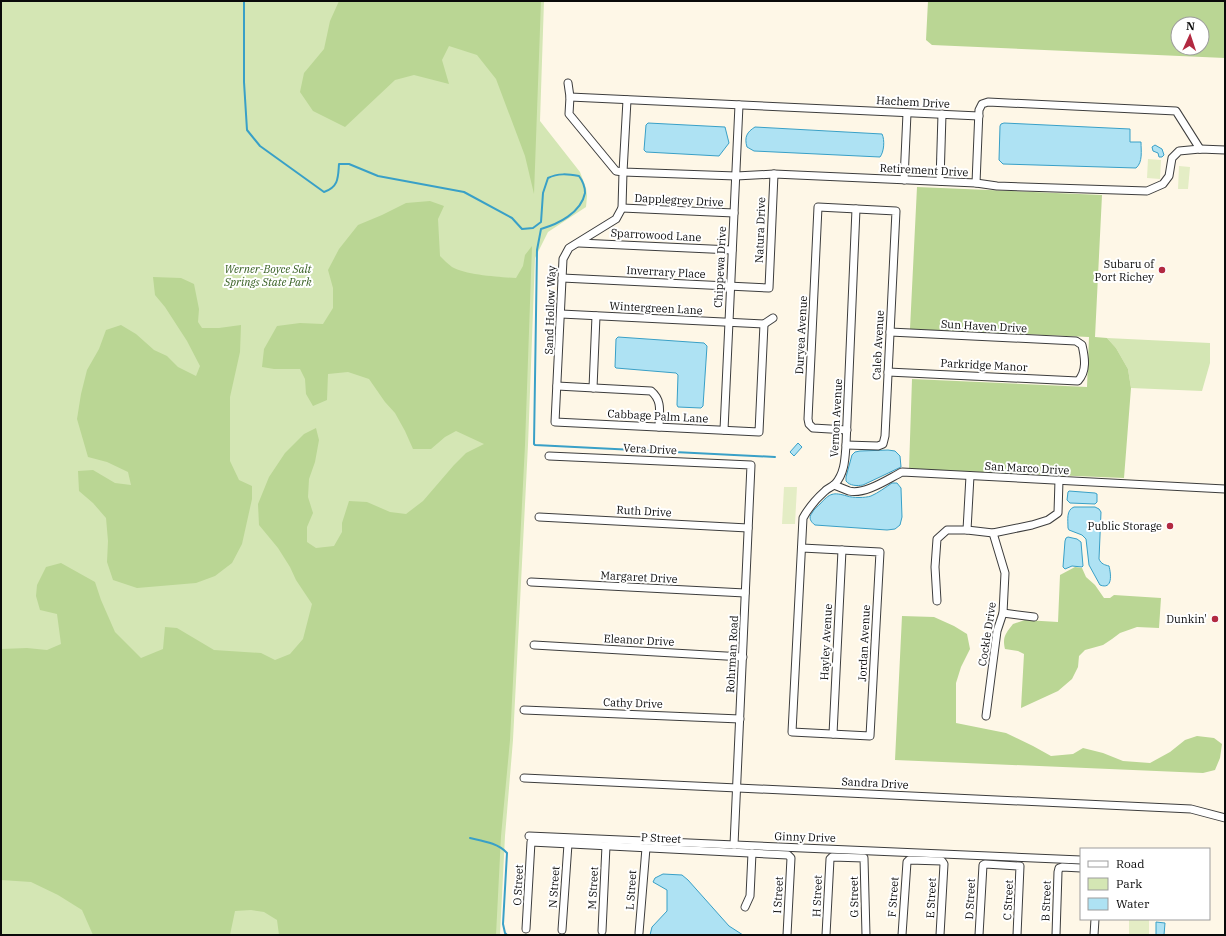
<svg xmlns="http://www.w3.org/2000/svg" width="1226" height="936" viewBox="0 0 1226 936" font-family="'IBM Plex Serif',serif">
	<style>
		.green { fill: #d4e6b4 }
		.forest { fill: #bad694; fill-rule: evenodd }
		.pitch { fill: #e4edc5 }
		.water { fill: #aee2f3; stroke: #39a0c7 }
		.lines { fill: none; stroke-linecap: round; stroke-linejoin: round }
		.stream { stroke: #39a0c7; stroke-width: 2 }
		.minor-casing { stroke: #3d3d3d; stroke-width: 9 }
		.minor { stroke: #fff; stroke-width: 7 }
		.poi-dot { fill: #b22941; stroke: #fff; stroke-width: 1.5 }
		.labels { text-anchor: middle; stroke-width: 4; stroke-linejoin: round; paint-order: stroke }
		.street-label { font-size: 11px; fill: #0a0a0a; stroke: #fff }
		.poi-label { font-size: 11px; fill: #0a0a0a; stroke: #fff; text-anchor: end }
		.park-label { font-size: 11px; font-style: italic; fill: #335d1e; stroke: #fff }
	</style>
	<rect width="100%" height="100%" fill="#fef7e7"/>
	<g class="green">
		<path d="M 1,1 L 544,1 L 540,121 L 580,172 L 586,188 L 587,196 L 586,207 L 548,232 L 535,258 L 528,445 L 513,740 L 505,836 L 500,935 L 1,935 Z"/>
		<path d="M 1107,338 L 1210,343 L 1210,363 L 1202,391 L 1131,388 L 1128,369 L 1116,348 Z"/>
	</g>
	<g class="forest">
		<path d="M 339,1 L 541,1 L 534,194 L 525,156 L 496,79 L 477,55 L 449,46 L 442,60 L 449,84 L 414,75 L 395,80 L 345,127 L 313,111 L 300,92 L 304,73 L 324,49 L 330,21 Z"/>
		<path d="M 928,1 L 1225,1 L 1225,58 L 932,45 L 926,40 ZM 1178,24 L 1202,24 L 1202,48 L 1178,48 Z"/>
		<path d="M 917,187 L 1102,195 L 1095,337 L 1107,338 L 1116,348 L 1128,369 L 1131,388 L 1124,478 L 909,469 L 912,379 L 1087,387 L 1089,337 L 910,329 Z"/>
		<path d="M 430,201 L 444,206 L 438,219 L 440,256 C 444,260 448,264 452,267 C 466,275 499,277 516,278 L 523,266 L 525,255 L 532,246 L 525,445 L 510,740 L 501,836 L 496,935 L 279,935 L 277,920 L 264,912 L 251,910 L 235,911 L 230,935 L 93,935 L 82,910 L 58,895 L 31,882 L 1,880 L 1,649 L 27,648 L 47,650 L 61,644 L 57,614 L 40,610 L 36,596 L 37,585 L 46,567 L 61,563 L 95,582 L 101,600 L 115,632 L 141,658 L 163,649 L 165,627 L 177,628 L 214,650 L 261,653 L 275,660 L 290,654 L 303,639 L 312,604 L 296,580 L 290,567 L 278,548 L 259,525 L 258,504 L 269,477 L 285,453 L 304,434 L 316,428 L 319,440 L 315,462 L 309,479 L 308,497 L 313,513 L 307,527 L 307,542 L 316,548 L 334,546 L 342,532 L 342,523 L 349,501 L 367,502 L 390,512 L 406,514 L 423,501 L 454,465 L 466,453 L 484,444 L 456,431 L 445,437 L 431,449 L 413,449 L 405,431 L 395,413 L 385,402 L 369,379 L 348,372 L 328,374 L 327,400 L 313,406 L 306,394 L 305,379 L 300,369 L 274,369 L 262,367 L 264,349 L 277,326 L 300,323 L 323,324 L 333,308 L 333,288 L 328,270 L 339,249 L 358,225 L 382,215 L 406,203 Z"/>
		<path d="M 153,277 L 181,278 L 194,284 L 199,309 L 198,322 L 202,328 L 219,328 L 241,325 L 240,352 L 230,397 L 230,461 L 239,480 L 252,486 L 252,499 L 242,544 L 232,563 L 215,576 L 196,583 L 137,588 L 113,580 L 107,562 L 108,541 L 106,518 L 93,503 L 79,491 L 78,471 L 93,470 L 115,483 L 131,485 L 128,472 L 107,462 L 88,457 L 77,419 L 81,394 L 87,370 L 99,349 L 106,330 L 121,325 L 136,334 L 154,350 L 167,356 L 178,367 L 196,376 L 200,366 L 187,341 L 165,307 L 155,295 Z"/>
		<path d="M 1075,567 L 1082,568 L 1086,577 L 1095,585 L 1104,598 L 1110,598 L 1114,595 L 1161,598 L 1159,628 L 1137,627 L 1120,633 L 1112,639 L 1103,645 L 1085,650 L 1079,656 L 1078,667 L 1072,679 L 1058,691 L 1021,708 L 1024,654 L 1018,651 L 1005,649 C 1002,637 1006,633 1013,624 L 1025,620 L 1058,622 L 1060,575 Z"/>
		<path d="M 902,616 L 934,617 L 954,626 L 967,634 L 970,649 L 961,667 L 956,683 L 956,723 L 1006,733 L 1033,746 L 1051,756 L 1073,754 L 1083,748 L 1103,753 L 1123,761 L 1150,763 L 1170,752 L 1185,740 L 1197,736 L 1214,738 L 1222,744 L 1220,758 L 1215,770 L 1203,773 L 895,760 Z"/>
	</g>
	<g class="pitch">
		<path d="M 1148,159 L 1161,160 L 1160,179 L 1147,178 Z"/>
		<path d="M 1179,166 L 1190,167 L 1188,189 L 1178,189 Z"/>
		<path d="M 784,487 L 797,487 L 795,524 L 782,524 Z"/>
		<path d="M 1129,919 L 1149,919 L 1149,935 L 1129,934 Z"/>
	</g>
	<g class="water">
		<path d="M 648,123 L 725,127 L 729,143 L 719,156 L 646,152 L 644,150 L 646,125 Z"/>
		<path d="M 1004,123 L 1130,129 L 1130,142 L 1141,142 C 1141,151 1143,162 1136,168 L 1003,164 L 999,160 L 1000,126 L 1001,124 Z"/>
		<path d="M 755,127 L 882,134 C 885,140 884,152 880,157 L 754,151 L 747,147 C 744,137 747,132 755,127 Z"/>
		<path d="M 1155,145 L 1162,149 L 1164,155 L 1162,157 L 1159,157 L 1158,153 L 1153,151 L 1152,147 Z"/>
		<path d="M 618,337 L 704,343 L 707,346 L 703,406 L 701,408 L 678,407 L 677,405 L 678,375 L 676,373 L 616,368 L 615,367 L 616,339 Z"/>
		<path d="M 798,443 L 802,447 L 794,456 L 790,452 Z"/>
		<path d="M 888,450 L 895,451 L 900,456 L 901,467 L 863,485 C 857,486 850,486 846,481 L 846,477 L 852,455 L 855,452 L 860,451 Z"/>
		<path d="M 892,483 L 897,483 L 901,488 L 902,517 L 900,525 L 895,529 L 887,530 L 815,525 C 811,522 808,518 812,513 C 814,509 818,506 820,504 C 830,493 833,492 847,496 C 853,498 865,498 871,496 C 878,493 886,487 892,483 Z"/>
		<path d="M 1069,491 L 1095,493 L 1097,494 L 1097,502 L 1095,504 L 1070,503 L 1067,500 L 1068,492 Z"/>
		<path d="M 1074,507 L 1095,507 L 1099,509 L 1101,512 L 1099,559 C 1101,564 1105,565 1109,566 C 1111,574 1113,590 1100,585 L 1089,565 L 1086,539 L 1082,535 L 1069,530 L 1068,528 C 1068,520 1066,510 1074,507 Z"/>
		<path d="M 1068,537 L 1077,539 L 1081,542 L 1083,566 L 1082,567 L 1072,566 L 1065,569 L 1063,567 L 1065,541 L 1066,538 Z"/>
		<path d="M 663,874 L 682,875 L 688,880 L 729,926 L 743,935 L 650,935 L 652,927 L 667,911 L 667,890 L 653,882 L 655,878 Z"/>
		<path d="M 1156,922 L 1165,923 L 1164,935 L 1156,935 Z"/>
	</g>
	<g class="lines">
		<g class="stream">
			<path d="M 244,1 L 244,82 L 247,130 L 260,146 L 324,192 C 339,187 338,177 339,164 L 349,164 L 378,176 L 464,192 L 512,218 L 522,229 L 533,228 L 541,222 L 543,193 L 548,178 C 558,173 568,174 579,176 C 582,180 585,187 585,193 C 581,213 558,224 541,229 L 537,250 L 534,444 L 535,445 L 775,457"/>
			<path d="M 470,838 C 483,841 498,843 507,853 L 503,924 L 505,933 L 507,935"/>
		</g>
		<defs>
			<g id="minor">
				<path d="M 568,83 L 570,97 L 569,114 L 616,171 L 623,172 L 622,208 L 616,219 L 569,248 L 563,259 L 555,422 L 759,432 L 764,324"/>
				<path d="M 570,97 L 979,116"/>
				<path d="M 627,100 L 623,172 L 736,176 L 774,174 L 976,183 L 997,186 L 1147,191 L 1163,184 L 1169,176 L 1172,158 L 1179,151 L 1200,149 L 1225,150"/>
				<path d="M 904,180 L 907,113"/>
				<path d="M 940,181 L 942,114"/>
				<path d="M 976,183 L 979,110 L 982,104 L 988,102 L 1176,111 L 1200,149"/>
				<path d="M 622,208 L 734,213"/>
				<path d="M 579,243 L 732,250"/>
				<path d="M 562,278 L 769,288 L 774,174"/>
				<path d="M 561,314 L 764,324 L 773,318"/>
				<path d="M 888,372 L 1078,381 C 1087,371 1085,358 1082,345 L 1076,341 L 890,332"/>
				<path d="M 557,386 L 651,391 C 663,401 659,413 659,427"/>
				<path d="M 593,388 L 596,316"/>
				<path d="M 724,430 L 739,105"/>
				<path d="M 846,445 L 878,446 L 883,444 L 885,436 L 896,211 L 818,207 L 808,419 L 809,424 L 813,428 L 847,430"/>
				<path d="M 549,456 L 751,465 L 734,845"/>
				<path d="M 834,485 C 839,487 844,489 849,491 C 865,495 888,479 902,472 L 1225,489"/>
				<path d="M 539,517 L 748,528"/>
				<path d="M 967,530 L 970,476"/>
				<path d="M 802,548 L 880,552 L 870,736 L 792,732 L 803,518 C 809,507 816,499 825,491 C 828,488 832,487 835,484 C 845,473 845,458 846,445 L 856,209"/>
				<path d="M 531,582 L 745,593"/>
				<path d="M 937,601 L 935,567 L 937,539 L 947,530 L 967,530 L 993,533 L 1032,525 L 1048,520 L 1058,513 L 1059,480"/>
				<path d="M 1003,613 L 1034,617"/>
				<path d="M 534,645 L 743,657"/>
				<path d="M 524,710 L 740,719"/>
				<path d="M 986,716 L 997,631 L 1003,613 L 1005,573 L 993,533"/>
				<path d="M 833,734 L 842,550"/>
				<path d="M 524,778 L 1191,809 L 1225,818"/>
				<path d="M 529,836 L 1081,860"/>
				<path d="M 745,907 L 750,896 L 752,853"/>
				<path d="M 526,929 L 531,842 L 788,855 L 791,858 L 787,935"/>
				<path d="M 562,930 L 568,844"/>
				<path d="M 602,931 L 606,846"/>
				<path d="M 639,933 L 646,848"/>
				<path d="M 826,935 L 830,859 L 832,857 L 864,858 L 866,935"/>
				<path d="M 902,935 L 907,862 L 909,860 L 942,861 L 944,864 L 940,935"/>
				<path d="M 979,935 L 983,865 L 985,864 L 1020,866 L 1017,935"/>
				<path d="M 1056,935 L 1058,872 L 1059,868 L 1062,867 L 1081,868"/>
				<path d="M 1094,935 L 1095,919"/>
			</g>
		</defs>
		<use href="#minor" class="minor-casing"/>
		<use href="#minor" class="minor"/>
	</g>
	<g class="poi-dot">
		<circle cx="1162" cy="270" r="4"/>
		<circle cx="1170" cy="526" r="4"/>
		<circle cx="1215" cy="619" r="4"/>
	</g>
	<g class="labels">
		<g class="street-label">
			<text transform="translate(913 102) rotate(3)" y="4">Hachem Drive</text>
			<text transform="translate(924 170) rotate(3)" y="4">Retirement Drive</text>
			<text transform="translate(679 200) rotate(3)" y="4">Dapplegrey Drive</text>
			<text transform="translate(760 230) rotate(-88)" y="4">Natura Drive</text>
			<text transform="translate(656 235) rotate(3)" y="4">Sparrowood Lane</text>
			<text transform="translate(720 267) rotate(-87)" y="4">Chippewa Drive</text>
			<text transform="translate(666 272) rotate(3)" y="4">Inverrary Place</text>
			<text transform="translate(656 308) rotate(3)" y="4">Wintergreen Lane</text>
			<text transform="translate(550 310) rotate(-88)" y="4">Sand Hollow Way</text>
			<text transform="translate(984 326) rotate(3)" y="4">Sun Haven Drive</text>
			<text transform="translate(801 335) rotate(-87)" y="4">Duryea Avenue</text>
			<text transform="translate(878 345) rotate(-87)" y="4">Caleb Avenue</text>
			<text transform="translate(984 365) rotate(3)" y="4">Parkridge Manor</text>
			<text transform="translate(658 416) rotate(3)" y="4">Cabbage Palm Lane</text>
			<text transform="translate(836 418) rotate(-87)" y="4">Vernon Avenue</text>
			<text transform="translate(650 449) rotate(3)" y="4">Vera Drive</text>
			<text transform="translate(1027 468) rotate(3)" y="4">San Marco Drive</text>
			<text transform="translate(644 511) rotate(3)" y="4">Ruth Drive</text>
			<text transform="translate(639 577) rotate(3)" y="4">Margaret Drive</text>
			<text transform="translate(987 634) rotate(-81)" y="4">Cockle Drive</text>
			<text transform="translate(639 640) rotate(3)" y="4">Eleanor Drive</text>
			<text transform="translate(826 642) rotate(-87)" y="4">Hayley Avenue</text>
			<text transform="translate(864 643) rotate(-87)" y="4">Jordan Avenue</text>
			<text transform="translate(732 654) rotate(-87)" y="4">Rohrman Road</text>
			<text transform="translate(633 703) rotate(2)" y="4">Cathy Drive</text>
			<text transform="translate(875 783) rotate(3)" y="4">Sandra Drive</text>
			<text transform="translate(805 837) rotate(2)" y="4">Ginny Drive</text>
			<text transform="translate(661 838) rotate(3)" y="4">P Street</text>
			<text transform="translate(518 885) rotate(-87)" y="4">O Street</text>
			<text transform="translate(554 887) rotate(-86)" y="4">N Street</text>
			<text transform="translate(593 888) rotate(-87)" y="4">M Street</text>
			<text transform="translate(631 890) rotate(-86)" y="4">L Street</text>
			<text transform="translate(778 895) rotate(-87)" y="4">I Street</text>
			<text transform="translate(817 896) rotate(-88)" y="4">H Street</text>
			<text transform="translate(854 897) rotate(-91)" y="4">G Street</text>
			<text transform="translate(893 897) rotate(-86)" y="4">F Street</text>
			<text transform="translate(931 898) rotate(-87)" y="4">E Street</text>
			<text transform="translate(970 899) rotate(-87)" y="4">D Street</text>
			<text transform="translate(1008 900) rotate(-87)" y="4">C Street</text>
			<text transform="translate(1046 901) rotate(-88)" y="4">B Street</text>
		</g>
		<g class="poi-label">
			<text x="1154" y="268">Subaru of<tspan x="1154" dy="13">Port Richey</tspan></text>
			<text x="1162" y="530">Public Storage</text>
			<text x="1207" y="623">Dunkin'</text>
		</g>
		<g class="park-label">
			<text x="268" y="273">Werner-Boyce Salt<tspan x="268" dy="13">Springs State Park</tspan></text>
		</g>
	</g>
	<rect width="1226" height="936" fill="none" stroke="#0a0a0a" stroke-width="4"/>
	<rect x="1080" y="848" width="130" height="72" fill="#ffffff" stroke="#9d9d9d"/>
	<rect x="1088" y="861" width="20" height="6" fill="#ffffff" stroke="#9d9d9d"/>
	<text x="1116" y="868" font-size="12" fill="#0a0a0a">Road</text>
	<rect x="1088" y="878" width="20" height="12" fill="#d4e6b4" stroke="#9d9d9d"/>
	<text x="1116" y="888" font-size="12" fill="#0a0a0a">Park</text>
	<rect x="1088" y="898" width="20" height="12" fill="#aee2f3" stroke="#9d9d9d"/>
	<text x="1116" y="908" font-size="12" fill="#0a0a0a">Water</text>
	<g transform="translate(1190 36) rotate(3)"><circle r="19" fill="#ffffff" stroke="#9d9d9d"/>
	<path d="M0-3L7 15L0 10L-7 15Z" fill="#b22941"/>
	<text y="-6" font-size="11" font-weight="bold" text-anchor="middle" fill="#0a0a0a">N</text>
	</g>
</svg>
